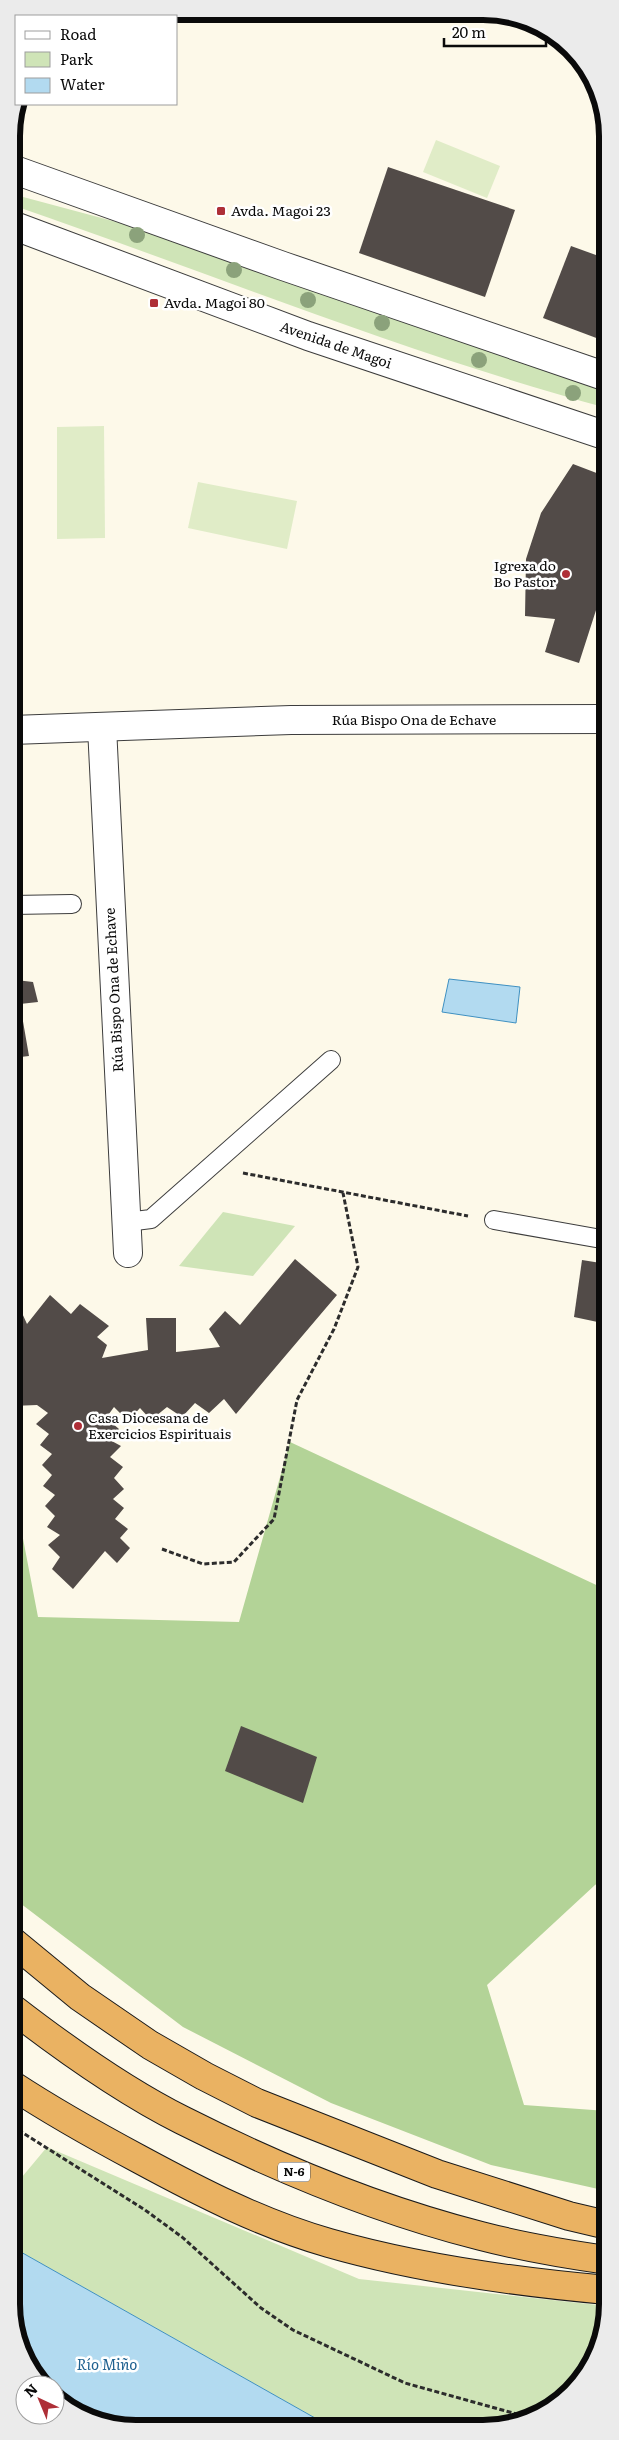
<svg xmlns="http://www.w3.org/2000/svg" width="619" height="2440" viewBox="0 0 619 2440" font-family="Literata,serif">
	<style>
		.green { fill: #cfe4b7 }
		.forest { fill: #b3d397 }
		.pitch { fill: #e0ecc7 }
		.water { fill: #b2daf0; stroke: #3f90c1 }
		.building { fill: #524b48 }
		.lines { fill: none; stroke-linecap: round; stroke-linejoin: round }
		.service-casing { stroke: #3d3d3d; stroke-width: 20 }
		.minor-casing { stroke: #3d3d3d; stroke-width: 30 }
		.trunk-casing { stroke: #1b1b1b; stroke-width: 30 }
		.path { stroke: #2c2c2c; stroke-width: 3; stroke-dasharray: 5 2.5; stroke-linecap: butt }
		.service { stroke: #fff; stroke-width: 18 }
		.minor { stroke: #fff; stroke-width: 28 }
		.trunk { stroke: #eab262; stroke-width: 28 }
		.tree { fill: #8ba27b }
		.poi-dot { fill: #ae2f37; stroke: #fff; stroke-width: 2 }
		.labels { text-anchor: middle; stroke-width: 5; stroke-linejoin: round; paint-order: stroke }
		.shield { fill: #fff; stroke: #545454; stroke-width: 1 }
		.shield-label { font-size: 12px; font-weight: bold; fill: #0a0a0a }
		.poi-label { font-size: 14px; fill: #0a0a0a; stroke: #fff; text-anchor: start }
		.street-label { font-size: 14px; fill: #0a0a0a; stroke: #fff }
		.water-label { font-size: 15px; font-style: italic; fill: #1f6190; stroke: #fff }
		.rim { fill: none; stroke: #0a0a0a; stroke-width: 6 }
	</style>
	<rect width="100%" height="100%" fill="#fdf9e9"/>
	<g class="green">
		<path d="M 12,194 L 165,235 L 607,388 L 607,408 C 404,353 210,273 12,205 Z"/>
		<path d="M 223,1212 L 295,1226 L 253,1276 L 179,1266 Z"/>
		<path d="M 47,2147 L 359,2279 L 607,2306 L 598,2352 L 577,2387 L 539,2416 L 500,2428 L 331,2427 L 12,2247 L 12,2189 Z"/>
	</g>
	<path class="forest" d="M 290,1442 L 607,1590 L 607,1877 L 595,1885 L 487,1985 L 524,2105 L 607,2111 L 607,2191 L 491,2165 L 331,2103 L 183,2027 L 12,1897 L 12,1481 L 38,1617 L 239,1622 Z"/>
	<g class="pitch">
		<path d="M 436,140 L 500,166 L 487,198 L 423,172 Z"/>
		<path d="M 104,426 L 105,538 L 57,539 L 57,427 Z"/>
		<path d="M 198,482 L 297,501 L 287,549 L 188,528 Z"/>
	</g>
	<g class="water">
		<path d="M 449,979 L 520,987 L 516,1023 L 442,1012 Z"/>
		<path d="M 12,2247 L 331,2427 L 111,2426 L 74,2412 L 55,2397 L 55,2385 L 42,2385 L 12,2321 Z"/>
	</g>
	<g class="building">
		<path d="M 388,167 L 515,210 L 485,297 L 359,253 Z"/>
		<path d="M 571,246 L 607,259 L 607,342 L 543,318 Z"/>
		<path d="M 573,464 L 607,477 L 607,589 L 598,604 L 579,663 L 545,652 L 555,619 L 525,616 L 526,559 L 541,513 Z"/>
		<path d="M 12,967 L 15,967 L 16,980 L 33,982 L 38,1002 L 20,1004 L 29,1056 L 12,1058 Z"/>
		<path d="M 295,1259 L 337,1295 L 236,1414 L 224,1399 L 209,1413 L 195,1403 L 182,1417 L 167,1407 L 151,1420 L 140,1408 L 128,1421 L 114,1407 L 106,1418 L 119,1429 L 108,1439 L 121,1446 L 110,1457 L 123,1467 L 114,1478 L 124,1489 L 113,1499 L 124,1508 L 115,1519 L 128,1529 L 120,1538 L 130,1548 L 117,1563 L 105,1551 L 73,1589 L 52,1569 L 60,1557 L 48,1545 L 60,1535 L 47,1527 L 55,1516 L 45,1506 L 55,1495 L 43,1486 L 52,1475 L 42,1465 L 52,1454 L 40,1445 L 49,1434 L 36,1424 L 48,1413 L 37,1405 L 12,1406 L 12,1291 L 27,1324 L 50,1295 L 71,1314 L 80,1304 L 109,1326 L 97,1337 L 107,1345 L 102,1358 L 148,1350 L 146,1318 L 176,1318 L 176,1352 L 220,1347 L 209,1329 L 225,1311 L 240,1325 Z"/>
		<path d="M 582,1260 L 607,1264 L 607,1324 L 574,1317 Z"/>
		<path d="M 241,1726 L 317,1757 L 303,1803 L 225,1771 Z"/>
	</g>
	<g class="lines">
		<defs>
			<g id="service">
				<path d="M 12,905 L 72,904"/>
				<path d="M 494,1220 L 607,1240"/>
				<path d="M 127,1222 L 151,1219 L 331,1060"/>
			</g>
			<g id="minor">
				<path d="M 12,169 L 283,266 L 607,377"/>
				<path d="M 12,225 L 308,336 L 607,436"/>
				<path d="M 102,727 L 128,1253"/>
				<path d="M 12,730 L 291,720 L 607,719"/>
			</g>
			<g id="trunk">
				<path d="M 12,1941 L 80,1997 L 150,2045 L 204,2076 L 257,2103 L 437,2174 L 569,2216 L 607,2225"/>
				<path d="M 12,2008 C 65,2049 122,2090 182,2120 C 277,2168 379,2210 481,2236 C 523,2247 565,2254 607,2260"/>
				<path d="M 12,2085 C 53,2112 96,2136 139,2159 C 200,2192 262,2224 329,2243 C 416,2268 517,2282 607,2290"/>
			</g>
		</defs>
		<use href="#service" class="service-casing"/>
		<use href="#minor" class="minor-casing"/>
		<use href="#trunk" class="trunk-casing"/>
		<g class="path">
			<path d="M 243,1173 L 468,1216"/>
			<path d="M 162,1549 L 203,1564 L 234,1562 L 274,1519 L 297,1400 L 334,1329 L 358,1267 L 343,1193"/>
			<path d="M 12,2126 L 145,2210 L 182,2237 L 261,2308 L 293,2330 L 405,2383 L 531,2418"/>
		</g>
		<use href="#service" class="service"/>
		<use href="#minor" class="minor"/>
		<use href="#trunk" class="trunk"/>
	</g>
	<g class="tree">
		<circle cx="137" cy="235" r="8"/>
		<circle cx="234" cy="270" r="8"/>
		<circle cx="308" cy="300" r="8"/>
		<circle cx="382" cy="323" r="8"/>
		<circle cx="479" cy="360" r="8"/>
		<circle cx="573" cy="393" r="8"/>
	</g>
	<g class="poi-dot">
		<rect x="216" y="206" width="10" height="10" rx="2.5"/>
		<rect x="149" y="298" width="10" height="10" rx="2.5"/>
		<circle cx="566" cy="574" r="5"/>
		<circle cx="78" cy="1426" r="5"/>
	</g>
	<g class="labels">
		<rect class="shield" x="278" y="2162.5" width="32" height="19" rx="4"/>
		<g class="shield-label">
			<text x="294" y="2176">N-6</text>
		</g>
		<g class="poi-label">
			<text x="231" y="216">Avda. Magoi 23</text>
			<text x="164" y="308">Avda. Magoi 80</text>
			<text x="556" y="571" text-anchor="end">Igrexa do<tspan x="556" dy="16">Bo Pastor</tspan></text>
			<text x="88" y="1423">Casa Diocesana de<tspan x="88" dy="16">Exercicios Espirituais</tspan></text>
		</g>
		<g class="street-label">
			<text transform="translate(336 345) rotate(19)" y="5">Avenida de Magoi</text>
			<text x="414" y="725">Rúa Bispo Ona de Echave</text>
			<text transform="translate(114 990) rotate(-93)" y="5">Rúa Bispo Ona de Echave</text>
		</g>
		<g class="water-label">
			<text x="107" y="2370">Río Miño</text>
		</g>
	</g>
	<path d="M0 0H619V2440H0ZM136 20H483A116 116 0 0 1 599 136V2304A116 116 0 0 1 483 2420H136A116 116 0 0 1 20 2304V136A116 116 0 0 1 136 20Z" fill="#ebebeb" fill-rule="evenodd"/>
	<path class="rim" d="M136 20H483A116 116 0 0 1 599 136V2304A116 116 0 0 1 483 2420H136A116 116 0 0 1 20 2304V136A116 116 0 0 1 136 20Z"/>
	<rect x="15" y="15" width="162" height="90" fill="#ffffff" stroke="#9d9d9d"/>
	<rect x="25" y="31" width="25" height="8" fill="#ffffff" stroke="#9d9d9d"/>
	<text x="60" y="40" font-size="15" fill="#0a0a0a">Road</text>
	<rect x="25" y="52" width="25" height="15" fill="#cfe4b7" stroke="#9d9d9d"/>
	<text x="60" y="65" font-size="15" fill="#0a0a0a">Park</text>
	<rect x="25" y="78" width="25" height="15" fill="#b2daf0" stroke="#9d9d9d"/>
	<text x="60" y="90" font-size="15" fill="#0a0a0a">Water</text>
	<g transform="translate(40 2400) rotate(316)"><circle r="24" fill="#ffffff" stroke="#9d9d9d"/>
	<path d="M0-4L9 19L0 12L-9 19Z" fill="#ae2f37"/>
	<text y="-8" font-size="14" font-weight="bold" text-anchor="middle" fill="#0a0a0a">N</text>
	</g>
	<path d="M444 38v8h102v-8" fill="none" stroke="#0a0a0a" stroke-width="2.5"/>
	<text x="452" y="38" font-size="15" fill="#0a0a0a" stroke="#ffffff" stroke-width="4" paint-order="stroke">20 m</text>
</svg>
